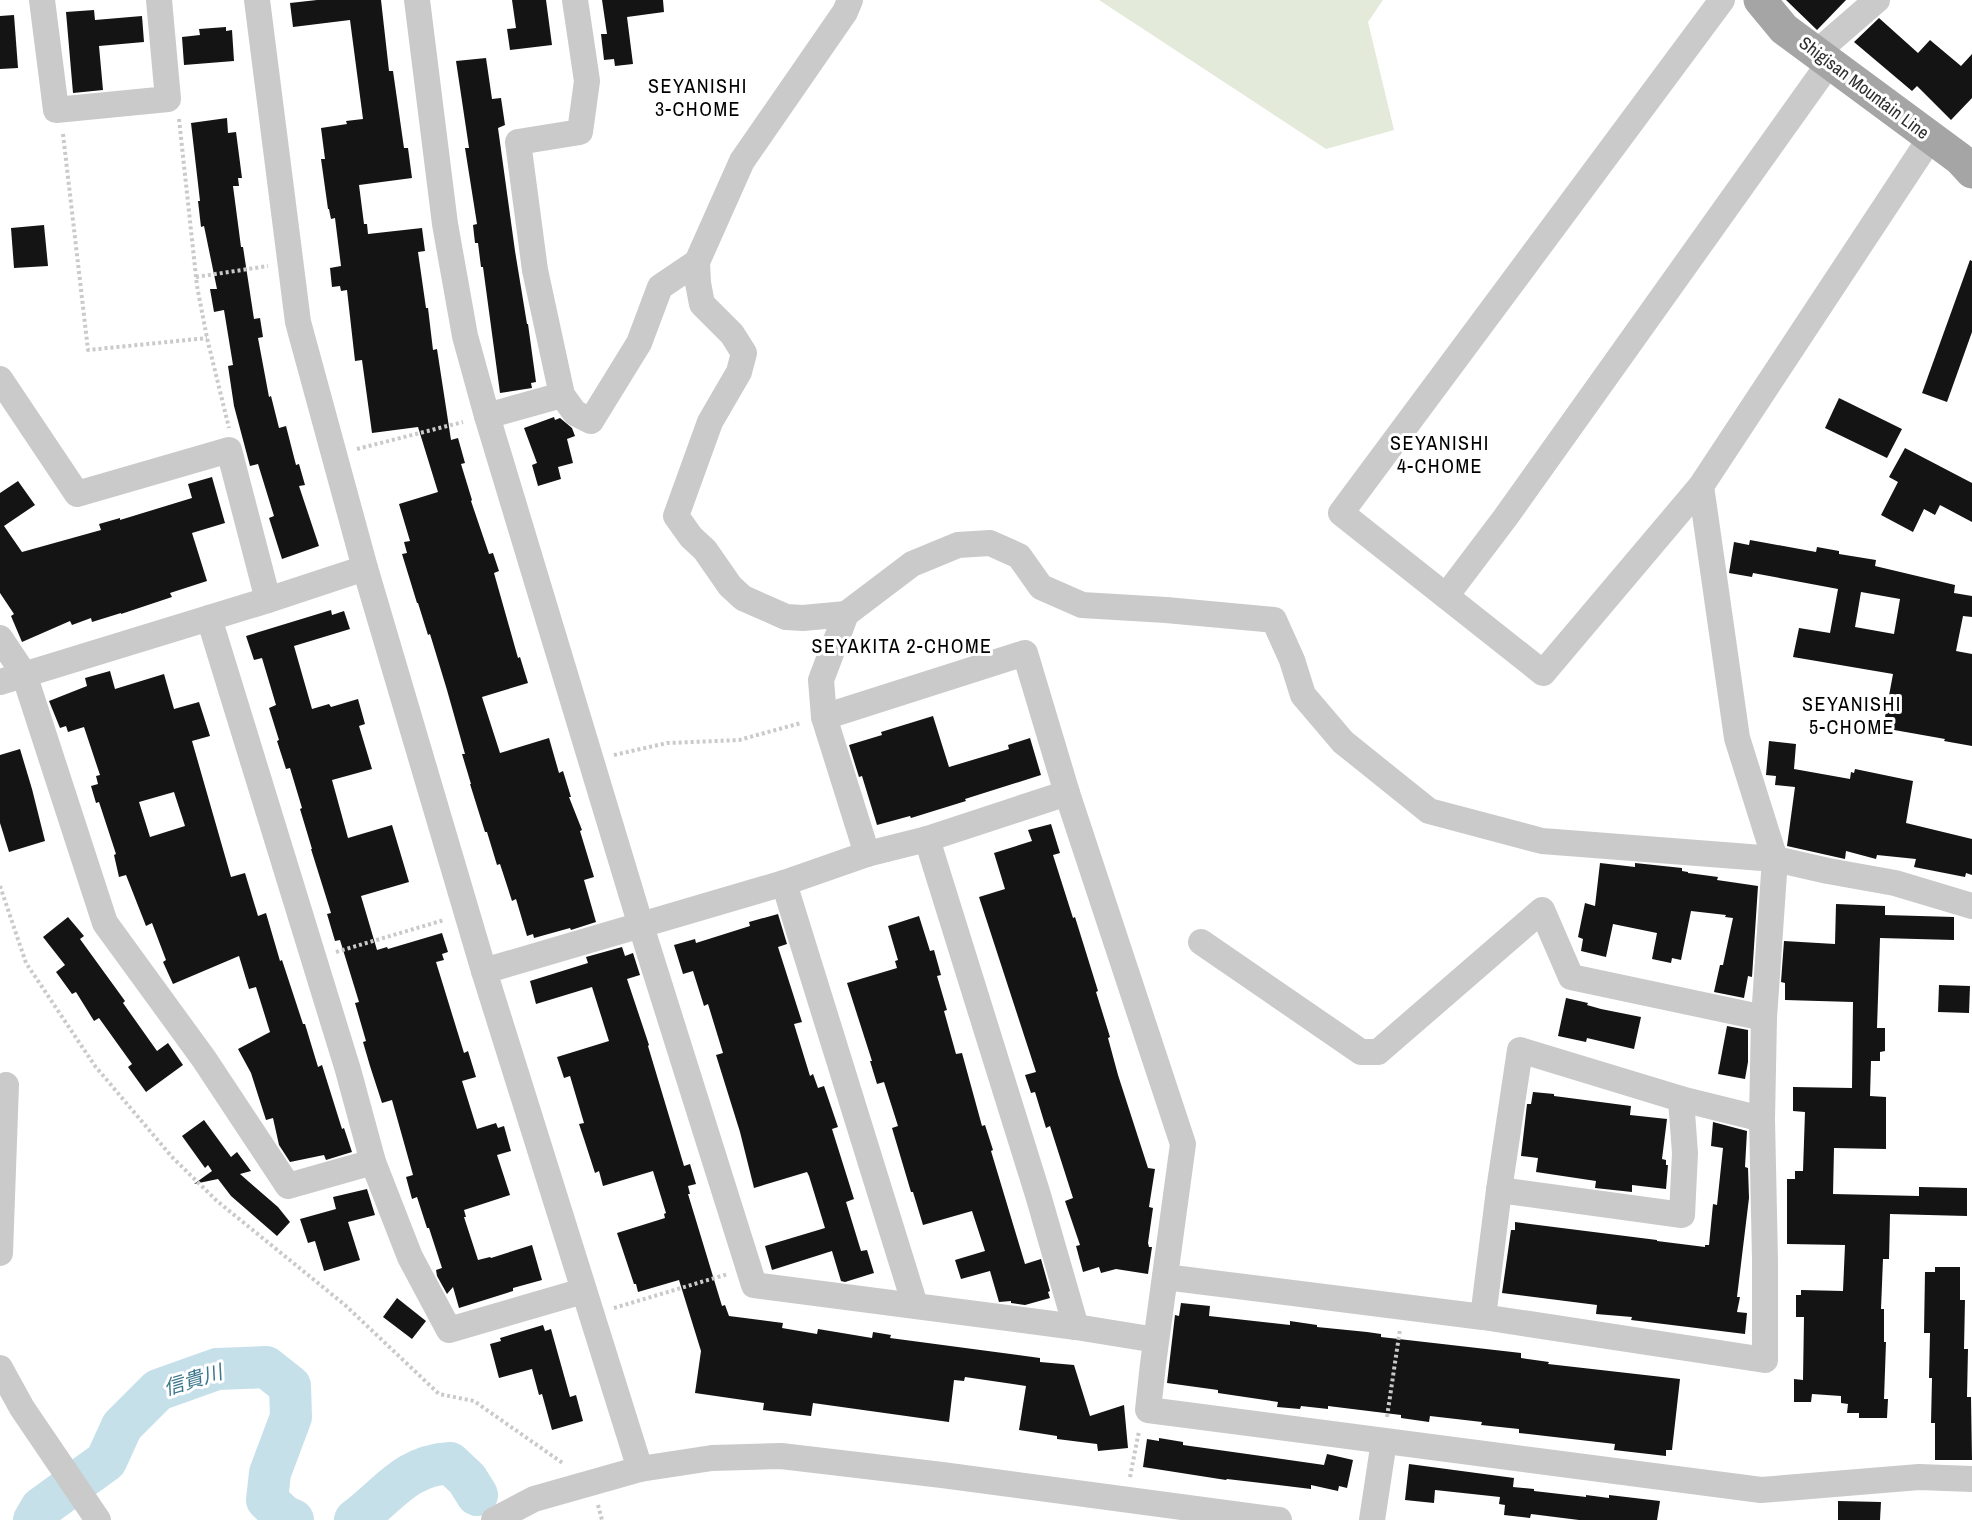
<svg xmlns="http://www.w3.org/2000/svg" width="1972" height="1520" viewBox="0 0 1972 1520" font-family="'Archivo Narrow','Noto Sans JP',sans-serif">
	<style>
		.green { fill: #e4eada }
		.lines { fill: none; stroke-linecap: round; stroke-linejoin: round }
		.river { stroke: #c6e0ea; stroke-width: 42 }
		.building { fill: #141414; fill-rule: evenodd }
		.path { stroke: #cacaca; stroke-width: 4; stroke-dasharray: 3 3; stroke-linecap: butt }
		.minor { stroke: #cacaca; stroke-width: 26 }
		.major { stroke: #a5a5a5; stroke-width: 33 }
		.labels { text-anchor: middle; stroke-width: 6; stroke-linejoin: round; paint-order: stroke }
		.street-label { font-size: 18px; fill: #2d2d2d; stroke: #fff }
		.neighbourhood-label { font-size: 20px; letter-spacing: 1.5px; fill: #000; stroke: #fff }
		.water-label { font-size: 20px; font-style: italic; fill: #3c768d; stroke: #fff }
	</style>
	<rect width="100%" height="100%" fill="#fff"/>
	<path class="green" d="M 1099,0 L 1383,0 L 1368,22 L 1394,130 L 1326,149 Z"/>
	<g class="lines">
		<g class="river">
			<path d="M 34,1520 L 41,1508 L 106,1461 L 122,1426 L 158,1390 L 217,1369 L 266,1367 L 290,1386 L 291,1417 L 270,1473 L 267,1500 L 284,1516 L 293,1520"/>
			<path d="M 355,1520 C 389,1495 404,1466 450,1463 L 467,1479 L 477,1495"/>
		</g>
	</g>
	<g class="building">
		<path d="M 317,0 L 381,0 L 389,71 L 393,71 L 404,148 L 408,148 L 412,178 L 359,185 L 364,224 L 367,224 L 368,234 L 422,228 L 425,251 L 418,252 L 426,308 L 428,308 L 433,350 L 437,349 L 451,440 L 458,438 L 465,463 L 461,464 L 472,500 L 471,501 L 489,554 L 493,553 L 499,571 L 494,573 L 518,658 L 520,657 L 528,683 L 482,697 L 500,753 L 549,738 L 559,773 L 563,771 L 571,797 L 569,797 L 582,830 L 580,831 L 594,877 L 584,880 L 596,922 L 571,930 L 570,928 L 534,938 L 533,934 L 527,936 L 516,899 L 512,901 L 500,864 L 497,865 L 487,832 L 485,832 L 470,784 L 471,784 L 462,754 L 465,754 L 447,690 L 430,634 L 428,635 L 418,603 L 417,603 L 402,554 L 407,553 L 404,542 L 410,541 L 399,504 L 438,492 L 418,427 L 372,433 L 362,360 L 355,361 L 347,290 L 341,291 L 340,286 L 332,287 L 330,268 L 341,266 L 335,218 L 331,219 L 329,209 L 328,209 L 321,159 L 325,159 L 321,128 L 347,124 L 346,121 L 363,119 L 350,20 L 293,27 L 290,3 Z"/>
		<path d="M 512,0 L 546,0 L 552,45 L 510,50 L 507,29 L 516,28 Z"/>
		<path d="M 602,0 L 663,0 L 664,12 L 627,17 L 633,64 L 615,66 L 614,59 L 604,60 L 601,34 L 607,34 Z"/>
		<path d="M 1786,0 L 1846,0 L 1817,30 Z"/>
		<path d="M 94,10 L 95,20 L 142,16 L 144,42 L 99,46 L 103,90 L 73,93 L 66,12 Z"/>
		<path d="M 14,15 L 18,68 L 0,69 L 0,16 Z"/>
		<path d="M 1879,18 L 1918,53 L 1930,40 L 1961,66 L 1972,54 L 1972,98 L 1951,120 L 1917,86 L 1912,91 L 1854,42 Z"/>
		<path d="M 226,27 L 226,31 L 232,30 L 234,61 L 184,65 L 182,37 L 200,35 L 199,29 Z"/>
		<path d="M 486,58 L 492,99 L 501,98 L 505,125 L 498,128 L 515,251 L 527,324 L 528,324 L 536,382 L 531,383 L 532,388 L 500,393 L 483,267 L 481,267 L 478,243 L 475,243 L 473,225 L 477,224 L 465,148 L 469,148 L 456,61 Z"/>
		<path d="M 227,118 L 228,133 L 236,132 L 242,178 L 238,178 L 239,186 L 233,186 L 241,247 L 243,247 L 254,319 L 260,318 L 263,337 L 258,338 L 269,397 L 271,396 L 279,428 L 286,426 L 296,465 L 299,464 L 305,485 L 299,486 L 319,546 L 282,559 L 269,518 L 274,516 L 258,464 L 250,466 L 234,406 L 228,366 L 233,365 L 224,310 L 214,312 L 210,289 L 217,289 L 204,226 L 201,227 L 198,201 L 200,201 L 191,123 Z"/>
		<path d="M 44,225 L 48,266 L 14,268 L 11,228 Z"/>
		<path d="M 1970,260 L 1972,261 L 1972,332 L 1947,402 L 1922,393 Z"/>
		<path d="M 1839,398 L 1902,429 L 1887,458 L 1825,428 Z"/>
		<path d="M 554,417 L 555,420 L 560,418 L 572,428 L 575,436 L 567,439 L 573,463 L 558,467 L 561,479 L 538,486 L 532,465 L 537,463 L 524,428 Z"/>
		<path d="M 1905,448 L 1972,483 L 1972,522 L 1940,505 L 1935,515 L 1924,509 L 1913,532 L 1881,515 L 1898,482 L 1889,477 Z"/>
		<path d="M 212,477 L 225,523 L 192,533 L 207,581 L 170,593 L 172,597 L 121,614 L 121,613 L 92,622 L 91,618 L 72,625 L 70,621 L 22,642 L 11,616 L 14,614 L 0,593 L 0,493 L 18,481 L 35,505 L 4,526 L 22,552 L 101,530 L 99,524 L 120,518 L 120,520 L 192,498 L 188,484 Z"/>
		<path d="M 1750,540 L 1816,552 L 1817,547 L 1839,551 L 1839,554 L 1876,560 L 1875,566 L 1955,585 L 1954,593 L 1972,596 L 1972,617 L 1963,616 L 1956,651 L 1972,654 L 1972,746 L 1944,741 L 1945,739 L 1883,728 L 1893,674 L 1793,657 L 1799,628 L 1830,633 L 1838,589 L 1753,573 L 1752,577 L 1729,573 L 1734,542 L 1749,545 ZM 1861,592 L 1900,599 L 1894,634 L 1855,627 Z"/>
		<path d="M 331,610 L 332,615 L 344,611 L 350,629 L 294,646 L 312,709 L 329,704 L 331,707 L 358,699 L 365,724 L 359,726 L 372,769 L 332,780 L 348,838 L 392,825 L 409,882 L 361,896 L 377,950 L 387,947 L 388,949 L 442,933 L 448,952 L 442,954 L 444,960 L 436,962 L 464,1053 L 468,1051 L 476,1077 L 462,1081 L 477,1129 L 496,1123 L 498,1128 L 504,1126 L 511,1151 L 497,1155 L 510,1195 L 464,1210 L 466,1217 L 464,1217 L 478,1260 L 490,1257 L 491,1258 L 532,1245 L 542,1280 L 513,1288 L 513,1291 L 459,1308 L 453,1287 L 447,1294 L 437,1276 L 436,1270 L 442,1268 L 429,1228 L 427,1228 L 417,1197 L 412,1199 L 406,1177 L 413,1175 L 392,1100 L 382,1103 L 370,1066 L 363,1042 L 366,1041 L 355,1003 L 359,1002 L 340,940 L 335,941 L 327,914 L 331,913 L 311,849 L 312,849 L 300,809 L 302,808 L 290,768 L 286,769 L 277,741 L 279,740 L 269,708 L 276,705 L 262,658 L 254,660 L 246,636 Z"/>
		<path d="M 110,671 L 115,689 L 164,674 L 174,709 L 199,702 L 210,736 L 192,741 L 231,877 L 245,873 L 258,916 L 266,913 L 280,961 L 282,960 L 303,1024 L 305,1024 L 318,1067 L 322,1065 L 342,1129 L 344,1128 L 352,1152 L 326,1160 L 324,1155 L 290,1162 L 279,1145 L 273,1118 L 266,1120 L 251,1073 L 238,1049 L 270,1032 L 256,987 L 249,989 L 239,956 L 173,984 L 163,962 L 166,960 L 152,923 L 146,926 L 126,875 L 119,877 L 114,855 L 116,854 L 99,802 L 96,803 L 91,786 L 98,784 L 96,776 L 100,775 L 84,727 L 68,732 L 66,726 L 60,728 L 49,701 L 87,686 L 85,678 ZM 174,792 L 185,826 L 150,837 L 139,802 Z"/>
		<path d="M 933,716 L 949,767 L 1009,749 L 1008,745 L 1030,738 L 1041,775 L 965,799 L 966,801 L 911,818 L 910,816 L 877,825 L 862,776 L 859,777 L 849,745 L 882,735 L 881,732 Z"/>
		<path d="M 1769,741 L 1796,744 L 1794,769 L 1850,779 L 1851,772 L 1854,773 L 1855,769 L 1913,781 L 1906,823 L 1972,839 L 1972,875 L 1966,873 L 1965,877 L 1914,867 L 1916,859 L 1877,855 L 1876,859 L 1846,851 L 1845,859 L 1787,846 L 1795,787 L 1775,785 L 1776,776 L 1766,775 Z"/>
		<path d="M 20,749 L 32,789 L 45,841 L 9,852 L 0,823 L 0,755 Z"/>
		<path d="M 1051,824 L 1060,853 L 1053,855 L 1073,918 L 1075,917 L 1098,991 L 1096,992 L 1110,1037 L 1108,1038 L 1118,1075 L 1148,1168 L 1155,1169 L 1149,1207 L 1153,1208 L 1148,1243 L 1149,1247 L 1152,1247 L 1148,1274 L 1116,1269 L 1101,1273 L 1099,1267 L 1083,1272 L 1076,1246 L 1080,1245 L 1065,1201 L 1073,1198 L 1050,1126 L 1046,1128 L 1035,1092 L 1031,1093 L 1025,1075 L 1036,1072 L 979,897 L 1005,889 L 994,853 L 1032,841 L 1028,830 Z"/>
		<path d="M 1600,863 L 1635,867 L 1635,863 L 1682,868 L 1682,871 L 1688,872 L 1688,873 L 1718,877 L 1717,880 L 1758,886 L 1752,977 L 1748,976 L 1744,998 L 1714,992 L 1720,965 L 1723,965 L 1733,918 L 1725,917 L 1726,915 L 1691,911 L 1681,960 L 1672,958 L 1671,963 L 1652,959 L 1657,933 L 1613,924 L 1606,957 L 1581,951 L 1583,939 L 1578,937 L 1585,903 L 1595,906 Z"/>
		<path d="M 1836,904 L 1885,906 L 1885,915 L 1954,917 L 1954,940 L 1880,938 L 1877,1028 L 1885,1028 L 1885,1051 L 1880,1052 L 1880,1061 L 1871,1061 L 1870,1096 L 1886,1097 L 1886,1149 L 1834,1148 L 1833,1194 L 1919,1196 L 1919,1187 L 1967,1188 L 1967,1216 L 1890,1214 L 1889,1259 L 1883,1259 L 1881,1309 L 1884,1309 L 1884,1342 L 1886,1342 L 1884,1399 L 1888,1399 L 1887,1418 L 1859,1418 L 1859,1413 L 1847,1413 L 1848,1404 L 1841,1403 L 1841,1396 L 1812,1394 L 1811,1402 L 1794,1402 L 1794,1379 L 1803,1380 L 1804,1317 L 1796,1317 L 1796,1295 L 1801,1295 L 1801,1290 L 1843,1291 L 1845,1245 L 1787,1244 L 1787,1179 L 1795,1179 L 1795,1171 L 1803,1171 L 1805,1112 L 1793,1111 L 1793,1087 L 1852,1088 L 1853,1002 L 1785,1000 L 1785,983 L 1781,982 L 1784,941 L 1835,944 Z"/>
		<path d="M 778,914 L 787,944 L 778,947 L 802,1022 L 794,1024 L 810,1076 L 813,1074 L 818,1088 L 824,1086 L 838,1127 L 832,1129 L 854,1199 L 846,1202 L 861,1251 L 867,1250 L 874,1273 L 845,1282 L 841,1281 L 832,1251 L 772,1270 L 765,1246 L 825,1228 L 809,1176 L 807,1172 L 754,1188 L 740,1132 L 716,1055 L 723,1053 L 708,1004 L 704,1006 L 693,971 L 683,974 L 674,945 L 695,939 L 696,943 L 750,926 L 749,922 Z"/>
		<path d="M 919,916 L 930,951 L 934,950 L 941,975 L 937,976 L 947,1010 L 944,1011 L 956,1054 L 962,1053 L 982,1126 L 985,1125 L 993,1150 L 991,1151 L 1025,1264 L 1041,1259 L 1050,1291 L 1048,1292 L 1050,1298 L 1025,1305 L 1011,1303 L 1011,1301 L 999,1302 L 990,1271 L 961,1279 L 955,1260 L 985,1251 L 972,1211 L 923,1225 L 913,1192 L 911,1192 L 892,1128 L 898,1126 L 884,1082 L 877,1084 L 870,1061 L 872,1061 L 847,983 L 897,968 L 895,961 L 898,960 L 888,926 Z"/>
		<path d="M 68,917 L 84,936 L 80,939 L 125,1001 L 123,1003 L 157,1051 L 168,1043 L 183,1065 L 146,1092 L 128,1067 L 132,1064 L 99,1018 L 94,1021 L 76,992 L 72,994 L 56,972 L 65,965 L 43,937 Z"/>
		<path d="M 622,947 L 625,956 L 633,953 L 640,975 L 627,979 L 649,1045 L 648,1046 L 684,1166 L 690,1164 L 696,1184 L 688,1186 L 690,1194 L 688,1194 L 722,1306 L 725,1305 L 729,1316 L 783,1323 L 782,1328 L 817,1334 L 818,1329 L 872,1338 L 873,1332 L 891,1335 L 890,1338 L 1040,1358 L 1040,1362 L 1074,1365 L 1090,1416 L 1124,1405 L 1128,1448 L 1098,1451 L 1097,1444 L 1057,1439 L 1057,1436 L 1019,1430 L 1026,1386 L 965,1377 L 964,1381 L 954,1380 L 949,1422 L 813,1403 L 811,1416 L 763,1410 L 764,1403 L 695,1393 L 701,1351 L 679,1280 L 638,1292 L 636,1284 L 634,1284 L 617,1233 L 665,1218 L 664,1214 L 666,1213 L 653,1171 L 603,1186 L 599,1171 L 595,1173 L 584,1139 L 579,1124 L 584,1123 L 570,1076 L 564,1078 L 557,1057 L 609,1041 L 592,987 L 536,1004 L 530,981 L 588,963 L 586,957 Z"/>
		<path d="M 1939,985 L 1970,986 L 1969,1013 L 1938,1012 Z"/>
		<path d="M 1566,998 L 1588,1003 L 1587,1005 L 1601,1009 L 1641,1017 L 1634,1049 L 1587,1038 L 1586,1042 L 1558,1036 Z"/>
		<path d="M 1727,1026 L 1748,1030 L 1748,1062 L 1745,1079 L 1718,1074 Z"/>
		<path d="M 1533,1092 L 1554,1094 L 1554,1096 L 1631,1106 L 1630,1115 L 1667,1119 L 1662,1159 L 1666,1160 L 1666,1165 L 1668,1165 L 1666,1189 L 1632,1185 L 1632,1192 L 1595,1188 L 1596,1181 L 1536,1172 L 1538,1158 L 1521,1156 L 1527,1104 L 1531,1104 Z"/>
		<path d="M 204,1120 L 231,1157 L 237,1152 L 251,1171 L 240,1174 L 278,1207 L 290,1222 L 277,1236 L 231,1196 L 218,1179 L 194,1184 L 212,1171 L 208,1165 L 205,1168 L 182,1136 Z"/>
		<path d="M 1713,1122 L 1747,1131 L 1745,1167 L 1748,1168 L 1749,1198 L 1737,1297 L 1740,1297 L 1737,1312 L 1747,1313 L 1745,1334 L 1631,1320 L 1632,1317 L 1596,1314 L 1597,1305 L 1502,1293 L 1511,1230 L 1515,1230 L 1515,1222 L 1657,1240 L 1657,1241 L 1705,1247 L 1705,1245 L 1709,1245 L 1713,1204 L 1717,1205 L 1723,1148 L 1711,1146 Z"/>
		<path d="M 367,1189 L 375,1215 L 348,1222 L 360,1260 L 324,1271 L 315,1241 L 308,1243 L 300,1219 L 336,1209 L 333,1197 Z"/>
		<path d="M 1935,1267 L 1960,1267 L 1960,1300 L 1965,1300 L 1964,1349 L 1968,1349 L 1967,1397 L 1971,1397 L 1972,1460 L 1935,1460 L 1935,1423 L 1931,1423 L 1932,1378 L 1929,1378 L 1930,1333 L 1924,1333 L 1925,1272 L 1935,1272 Z"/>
		<path d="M 397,1298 L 426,1321 L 412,1339 L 383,1317 Z"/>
		<path d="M 1181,1303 L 1210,1306 L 1209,1316 L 1290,1325 L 1290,1321 L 1317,1325 L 1317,1327 L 1367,1332 L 1381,1334 L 1381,1337 L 1521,1353 L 1521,1358 L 1549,1362 L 1548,1364 L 1680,1379 L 1672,1450 L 1666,1450 L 1666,1456 L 1614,1450 L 1615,1444 L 1519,1433 L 1519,1429 L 1481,1425 L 1482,1422 L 1430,1416 L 1429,1422 L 1401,1418 L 1401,1415 L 1328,1406 L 1328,1409 L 1301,1406 L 1300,1409 L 1277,1407 L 1278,1402 L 1218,1393 L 1218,1390 L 1167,1383 L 1175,1315 L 1179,1316 Z"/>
		<path d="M 543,1325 L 545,1331 L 551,1329 L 570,1397 L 576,1395 L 583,1421 L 552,1430 L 542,1394 L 539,1395 L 532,1369 L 499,1378 L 490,1344 L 501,1341 L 500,1338 Z"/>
		<path d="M 1159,1438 L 1183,1442 L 1183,1445 L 1324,1465 L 1327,1454 L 1353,1460 L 1347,1488 L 1339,1486 L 1338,1491 L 1311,1485 L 1311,1489 L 1227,1479 L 1226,1480 L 1143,1467 L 1147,1439 L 1159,1441 Z"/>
		<path d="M 1409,1464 L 1514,1478 L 1513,1487 L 1534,1489 L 1534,1491 L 1586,1497 L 1586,1495 L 1609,1498 L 1609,1495 L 1660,1501 L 1657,1520 L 1579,1520 L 1531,1514 L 1530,1518 L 1504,1515 L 1505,1505 L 1499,1504 L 1500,1497 L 1435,1490 L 1434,1503 L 1405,1500 Z"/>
		<path d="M 1838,1501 L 1881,1502 L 1880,1520 L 1838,1520 Z"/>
	</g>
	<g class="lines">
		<g class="path">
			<path d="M 179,119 L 197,286 L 207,338 L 229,428"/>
			<path d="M 63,134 L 88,350 L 207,338"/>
			<path d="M 196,277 L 268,266"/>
			<path d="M 357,449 L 463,422"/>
			<path d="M 614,755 L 667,743 L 739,740 L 801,723"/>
			<path d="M 0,886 L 26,963 L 95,1066 L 172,1157 L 217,1201 L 345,1305 L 439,1394 L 474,1401 L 564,1464"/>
			<path d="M 336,952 L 444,920"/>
			<path d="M 614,1308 L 728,1274"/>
			<path d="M 1387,1417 L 1400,1329"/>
			<path d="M 1130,1477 L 1139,1431"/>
			<path d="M 598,1505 L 602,1520"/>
		</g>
		<g class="minor">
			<path d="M 42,0 L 56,110 L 168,99 L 159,0"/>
			<path d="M 257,0 L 298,322 L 365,568 L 484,971 L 640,1469 L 712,1458 L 781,1456 L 942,1475 L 1279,1520"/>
			<path d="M 417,0 L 445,224 L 465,336 L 487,416 L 641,926 L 754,1285 L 1076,1327 L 1156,1340"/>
			<path d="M 575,0 L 587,81 L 580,132 L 518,142 L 535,270 L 562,395 L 575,413 L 591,421 L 639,343 L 660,287 L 697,262 L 742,161 L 845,12 L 850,0"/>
			<path d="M 1722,0 L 1341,513 L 1543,673 L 1701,486 L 1931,137"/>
			<path d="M 1817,52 L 1877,0"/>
			<path d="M 697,262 L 698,283 L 702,304 L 732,334 L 744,353 L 739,372 L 710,422 L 676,516 L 691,537 L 705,550 L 730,586 L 743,598 L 786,617 L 803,618 L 846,614"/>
			<path d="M 0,379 L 77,494 L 229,450 L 268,600"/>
			<path d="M 487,416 L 562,395"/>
			<path d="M 1446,596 L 1505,518 L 1830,62"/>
			<path d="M 209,618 L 348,1070 L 373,1162 L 410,1257 L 449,1330 L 583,1291"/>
			<path d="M 0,638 L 24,674 L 105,923 L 204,1059 L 288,1186 L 373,1162"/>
			<path d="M 0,682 L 268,600 L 365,568"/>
			<path d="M 824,717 L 1025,653 L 1067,793 L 1183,1144 L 1153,1364 L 1148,1410 L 1761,1490 L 1919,1477 L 1972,1479"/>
			<path d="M 927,839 L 1038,1195 L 1076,1327"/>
			<path d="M 867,854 L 824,717 L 821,680 L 846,614 L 912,564 L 958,545 L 990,543 L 1019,556 L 1041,587 L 1082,605 L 1166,610 L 1274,620 L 1292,660 L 1303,695 L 1343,742 L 1429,811 L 1542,841 L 1775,859 L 1828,871 L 1895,883 L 1972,906"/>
			<path d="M 784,883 L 915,1305"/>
			<path d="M 1201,942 L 1361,1052 L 1378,1052 L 1542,910 L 1571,977 L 1764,1018"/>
			<path d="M 484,971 L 784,883 L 867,854 L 927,839 L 1067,793"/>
			<path d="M 1499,1190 L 1682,1215 L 1685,1153 L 1681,1099"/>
			<path d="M 0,1253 L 6,1085"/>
			<path d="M 1165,1277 L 1483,1317 L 1765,1360 L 1765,1260 L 1762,1119 L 1764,1018 L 1775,859 L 1737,738 L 1701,486"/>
			<path d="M 1483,1317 L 1499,1190 L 1520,1050 L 1681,1099 L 1762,1119"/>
			<path d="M 0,1368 L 22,1408 L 98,1520"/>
			<path d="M 494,1520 L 534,1499 L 640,1469"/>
			<path d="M 1372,1520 L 1384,1441"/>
		</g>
		<path class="major" d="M 1760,0 L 1784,29 L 1960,159 L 1972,172"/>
	</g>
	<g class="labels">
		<g class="street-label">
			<text transform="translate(1864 88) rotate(37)" y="6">Shigisan Mountain Line</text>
		</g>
		<g class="neighbourhood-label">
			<text x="698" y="93">SEYANISHI<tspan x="698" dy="23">3-CHOME</tspan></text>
			<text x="1440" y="450">SEYANISHI<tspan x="1440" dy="23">4-CHOME</tspan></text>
			<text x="902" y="653">SEYAKITA 2-CHOME</text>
			<text x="1852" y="711">SEYANISHI<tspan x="1852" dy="23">5-CHOME</tspan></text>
		</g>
		<g class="water-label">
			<text transform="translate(193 1380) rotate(-17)" y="7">信貴川</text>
		</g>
	</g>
</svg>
